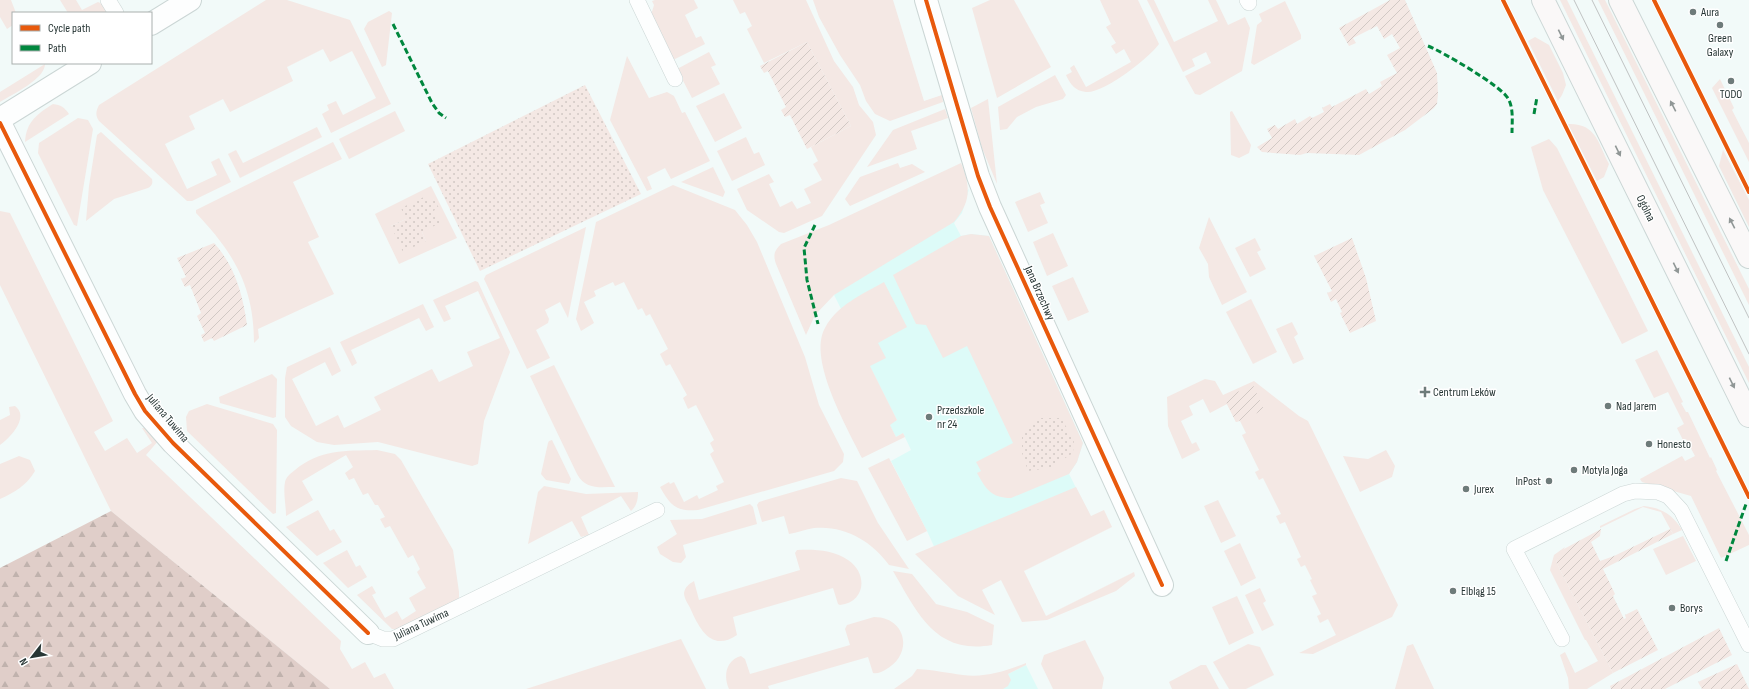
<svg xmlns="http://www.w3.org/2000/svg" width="1749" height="689" viewBox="0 0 1749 689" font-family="'Sofia Sans Condensed',sans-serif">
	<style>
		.built { fill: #ddfbf8 }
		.grass { fill: #f4e8e4; fill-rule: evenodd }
		.forest { fill: url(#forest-firs) }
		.park { fill: url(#park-dots) }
		.garden { fill: url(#garden-furrows) }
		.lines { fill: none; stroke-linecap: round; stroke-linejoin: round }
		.lane-casing { stroke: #cbd6d5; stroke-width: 16 }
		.street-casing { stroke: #cbd6d5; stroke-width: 24 }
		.secondary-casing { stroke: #cbd6d5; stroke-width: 24 }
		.lane { stroke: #fdfefe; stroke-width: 15 }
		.street { stroke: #fdfefe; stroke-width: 22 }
		.secondary { stroke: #faf8f8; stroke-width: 22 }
		.tram { stroke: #c0c3c3; stroke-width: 1 }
		.quiet { stroke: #00873e; stroke-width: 3; stroke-dasharray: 6 3; stroke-linecap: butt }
		.cycleway-casing { stroke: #fff; stroke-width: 6 }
		.cycleway { stroke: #e8590c; stroke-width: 4 }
		.oneway { fill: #909796 }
		.poi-dot { fill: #6e7b7a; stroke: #fff; stroke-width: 1.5 }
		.labels { text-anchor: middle; stroke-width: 3; stroke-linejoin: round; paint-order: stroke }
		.poi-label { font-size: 12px; fill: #273635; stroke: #fff; text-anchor: start }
		.street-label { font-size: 12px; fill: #273635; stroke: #fff }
	</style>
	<defs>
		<pattern id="forest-firs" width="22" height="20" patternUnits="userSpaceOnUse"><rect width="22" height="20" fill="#e0cec9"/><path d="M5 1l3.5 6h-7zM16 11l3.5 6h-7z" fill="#c0b2ad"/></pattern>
		<pattern id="park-dots" width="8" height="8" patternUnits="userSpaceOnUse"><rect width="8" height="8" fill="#f4e8e4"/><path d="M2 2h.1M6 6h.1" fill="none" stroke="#d1c8c4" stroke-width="1.8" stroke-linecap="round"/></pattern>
		<pattern id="garden-furrows" width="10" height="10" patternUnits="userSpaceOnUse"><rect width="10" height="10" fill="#f4e8e4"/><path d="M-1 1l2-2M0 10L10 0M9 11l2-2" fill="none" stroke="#d1c8c4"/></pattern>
	</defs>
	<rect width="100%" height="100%" fill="#f2faf9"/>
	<g class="built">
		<path d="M 969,189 L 962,213 L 954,223 L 961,236 L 971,234 L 989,236 L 1083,443 L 1077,462 L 1069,474 L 1091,517 L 952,586 L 927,531 L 891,461 L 911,450 L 903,433 L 896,437 L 889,424 L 897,420 L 834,295 Z"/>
		<path d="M 1026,665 L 1038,689 L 980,689 L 1008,674 Z"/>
	</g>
	<g class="grass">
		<path d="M 0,0 L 11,0 L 16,13 L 13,13 L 13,25 L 7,29 L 0,17 Z"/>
		<path d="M 60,0 L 76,0 L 82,10 L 98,2 L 102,4 L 107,13 L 68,13 Z"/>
		<path d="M 266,0 L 287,0 L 350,20 L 391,104 L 331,133 L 322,114 L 329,110 L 327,105 L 336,101 L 343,115 L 376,98 L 352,51 L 330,62 L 323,49 L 287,67 L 293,81 L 230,112 L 223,99 L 189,116 L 195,129 L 165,144 L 187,189 L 217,175 L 211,162 L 219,158 L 231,182 L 192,201 L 187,201 L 99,121 C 95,115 96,111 99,105 Z"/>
		<path d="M 655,0 L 694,0 L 698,8 L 685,15 L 696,38 L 701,36 L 705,44 L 673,60 L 651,15 L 654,5 L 652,1 Z"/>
		<path d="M 733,0 L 806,0 L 834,61 L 853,87 L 859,105 L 873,122 L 876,135 L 822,216 L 784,233 L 779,232 L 747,210 L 737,189 L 769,174 L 774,182 L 769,184 L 780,207 L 792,201 L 797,209 L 811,203 L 804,189 L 822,180 L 813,164 L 818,161 L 811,147 L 851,126 L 807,42 L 764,63 L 747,29 L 752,26 L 745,12 L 740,14 Z"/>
		<path d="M 813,0 L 893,0 L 924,101 L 942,95 L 943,102 L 890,121 L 875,114 L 866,101 L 860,85 L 840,55 L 819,17 Z"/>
		<path d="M 990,0 L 1014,0 L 1051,67 L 997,98 L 972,8 Z"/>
		<path d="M 1100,0 L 1138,0 L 1159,44 C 1149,58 1103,94 1086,92 C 1075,91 1070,84 1066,75 L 1072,72 L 1070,68 L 1074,65 L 1086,87 L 1131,62 L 1124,49 L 1116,54 L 1111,46 L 1116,43 L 1106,27 L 1111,24 Z"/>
		<path d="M 1147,0 L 1154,0 L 1174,42 L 1218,21 L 1208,0 L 1216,0 L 1228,25 L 1245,17 L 1250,28 L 1242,71 L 1200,95 L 1195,94 L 1185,76 L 1211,63 L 1206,52 L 1192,59 L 1195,66 L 1183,72 Z"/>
		<path d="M 1560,0 L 1567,0 L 1749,367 L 1749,383 Z"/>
		<path d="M 1598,0 L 1605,0 L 1749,289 L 1749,305 Z"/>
		<path d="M 1285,1 L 1301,35 L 1301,39 L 1254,65 L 1251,63 L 1257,25 L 1262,21 L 1259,14 Z"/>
		<path d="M 389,11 L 392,13 L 386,65 L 382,67 L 364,29 L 368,22 Z"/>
		<path d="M 1535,37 L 1549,45 L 1563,73 L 1566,85 L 1562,95 L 1558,101 L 1528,41 Z"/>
		<path d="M 709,52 L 716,65 L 711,67 L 720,84 L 692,98 L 677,69 Z"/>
		<path d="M 627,56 L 649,98 L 667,92 L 674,96 L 682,113 L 685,112 L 710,161 L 671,179 L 665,168 L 647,177 L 652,189 L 647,191 L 610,120 Z"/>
		<path d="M 45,64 C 45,79 13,94 0,102 L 0,92 Z"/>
		<path d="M 1055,75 L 1066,95 L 1063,99 L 1036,107 L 1017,117 L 1007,129 L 1000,130 L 998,107 Z"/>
		<path d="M 1720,79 L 1734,108 L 1732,110 L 1749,143 L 1749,162 L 1712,88 Z"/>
		<path d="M 724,93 L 742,128 L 715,142 L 696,106 Z"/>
		<path d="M 988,99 L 997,184 L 982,148 L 971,108 Z"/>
		<path d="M 53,104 C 61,105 64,107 69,114 L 25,142 C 26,122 37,114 53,104 Z"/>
		<path d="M 945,109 L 948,118 L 911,131 L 917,149 L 867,167 L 893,130 Z"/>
		<path d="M 395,111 L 405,131 L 349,159 L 339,139 Z"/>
		<path d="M 1232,111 L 1251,145 L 1249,153 L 1239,158 L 1231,155 L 1230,112 Z"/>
		<path d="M 78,118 L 88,120 L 93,129 L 77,226 L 74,225 L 38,153 L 39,143 Z"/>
		<path d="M 1568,124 C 1596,123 1598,143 1609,164 L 1604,177 L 1597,181 Z"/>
		<path d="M 317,127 L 322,137 L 240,178 L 228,154 L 236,150 L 243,163 Z"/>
		<path d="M 101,132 L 152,179 C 153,183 152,186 148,188 L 114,199 L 86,221 L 89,186 L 97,135 Z"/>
		<path d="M 746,137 L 754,154 L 759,152 L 765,165 L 732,181 L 717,151 Z"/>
		<path d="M 1549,139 L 1557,148 L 1648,331 L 1622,344 L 1543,190 L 1531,147 Z"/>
		<path d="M 333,142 L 342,159 L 293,182 L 319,237 L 308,242 L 334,294 L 258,329 L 259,338 L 254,343 C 254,287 234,253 196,213 L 196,210 Z"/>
		<path d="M 1723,150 L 1749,200 L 1749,227 L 1719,166 Z"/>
		<path d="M 898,163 L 900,168 L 912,164 L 925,172 L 850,206 L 845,199 L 860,177 Z"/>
		<path d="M 961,163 C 971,187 971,202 954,222 L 834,295 L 815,315 L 806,335 L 776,264 C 773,255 774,251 781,244 L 829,225 Z"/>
		<path d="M 713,167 L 725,192 L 723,197 L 681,182 Z"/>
		<path d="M 673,185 L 735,210 L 747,225 L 757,242 L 805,357 L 819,405 L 844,454 L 843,462 L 834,471 L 698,510 C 676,512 670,505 660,487 L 669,482 L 670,484 L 674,482 L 684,502 L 697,495 L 699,499 L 718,490 L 716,486 L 724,482 L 710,454 L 714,451 L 710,443 L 714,440 L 696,405 L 688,409 L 683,398 L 687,395 L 670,364 L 666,366 L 660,354 L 668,349 L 650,314 L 646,316 L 642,308 L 638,310 L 624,282 L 615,286 L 613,282 L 594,291 L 596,296 L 584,302 L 594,323 L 581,331 L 576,319 L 596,222 Z"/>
		<path d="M 431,186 L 457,238 L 399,264 L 375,214 ZM 434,199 L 434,210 L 422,232 L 426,241 L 391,226 L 406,219 Z"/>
		<path d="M 1040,192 L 1045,203 L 1040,205 L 1048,223 L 1028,232 L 1015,202 Z"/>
		<path d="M 0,211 L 10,213 L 113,421 L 94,432 L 105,451 L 127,438 L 137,453 L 152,443 L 142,428 L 146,428 L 159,440 L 146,455 L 341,641 L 340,649 L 352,669 L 365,662 L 374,678 L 385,673 L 394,689 L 330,689 L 111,511 L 0,285 Z"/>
		<path d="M 1209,217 L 1247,292 L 1222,305 L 1209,277 L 1208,264 L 1199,248 Z"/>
		<path d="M 586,227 L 568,318 L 560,302 L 545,310 L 549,319 L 548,323 L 536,330 L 550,358 L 527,369 L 484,279 L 486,275 Z"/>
		<path d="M 1053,233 L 1068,266 L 1047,276 L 1033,242 Z"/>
		<path d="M 971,234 L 989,236 L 1083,443 L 1077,462 L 1069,474 L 1011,498 C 991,498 986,489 977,473 L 981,471 L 976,462 L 1013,443 L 967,346 L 943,358 L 926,325 L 916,324 L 893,275 L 961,236 Z"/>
		<path d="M 1255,238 L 1261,250 L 1257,252 L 1266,269 L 1250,277 L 1235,248 Z"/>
		<path d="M 1073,277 L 1089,312 L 1068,321 L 1052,286 Z"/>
		<path d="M 475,281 L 478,282 L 510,352 L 484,421 L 478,464 L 472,466 L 378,442 L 334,445 L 317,442 L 291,426 L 285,417 L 285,378 L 287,367 L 330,347 L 341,371 L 332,376 L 325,362 L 292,379 L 316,426 L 338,415 L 344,428 L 381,410 L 374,397 L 432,369 L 439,382 L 473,366 L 467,352 L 500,338 L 478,291 L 445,306 L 451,319 L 444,322 L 433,300 Z"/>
		<path d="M 884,282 L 907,327 L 878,343 L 886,358 L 870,366 L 897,420 L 890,425 L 896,437 L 903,433 L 905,437 L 862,458 C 848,429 807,359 825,328 C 837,305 863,294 884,282 Z"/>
		<path d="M 1251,299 L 1277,352 L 1253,364 L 1226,312 Z"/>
		<path d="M 423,304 L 434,327 L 426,331 L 419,318 L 351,350 L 357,363 L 352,366 L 340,342 Z"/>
		<path d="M 1292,322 L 1298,334 L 1294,337 L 1304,359 L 1293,364 L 1276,329 Z"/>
		<path d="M 1657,350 L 1683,402 L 1681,403 L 1686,412 L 1688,412 L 1710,458 L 1711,457 L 1717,470 L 1716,471 L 1749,535 L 1749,545 L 1721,558 L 1691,496 L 1642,482 L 1640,479 L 1682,456 L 1685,461 L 1695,456 L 1686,439 L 1683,440 L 1677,428 L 1684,424 L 1668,392 L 1654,398 L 1635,360 Z"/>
		<path d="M 554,365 L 615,487 C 599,487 586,490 577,474 L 530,376 Z"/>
		<path d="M 272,374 L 277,379 L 276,417 L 273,418 L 220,403 L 219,397 Z"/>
		<path d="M 1205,379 L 1215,381 L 1223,395 L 1254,381 L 1299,416 L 1308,421 L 1398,605 L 1392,617 L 1313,654 L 1299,653 L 1336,635 L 1328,619 L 1320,623 L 1317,616 L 1321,614 L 1312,596 L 1317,594 L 1310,580 L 1312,579 L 1305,565 L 1301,567 L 1297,559 L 1301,557 L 1285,522 L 1280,524 L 1276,516 L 1281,514 L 1263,478 L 1259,480 L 1255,472 L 1259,470 L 1242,435 L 1246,433 L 1240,421 L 1236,422 L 1227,404 L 1210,413 L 1203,399 L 1189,406 L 1193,415 L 1181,421 L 1192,444 L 1196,442 L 1200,450 L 1182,459 L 1168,426 L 1167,397 Z"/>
		<path d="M 207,404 L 273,424 L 277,430 L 276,513 L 273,514 L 187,431 L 186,417 L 189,411 Z"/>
		<path d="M 15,406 C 30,417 10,438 0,445 L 0,420 L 10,415 L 9,407 Z"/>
		<path d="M 552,440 L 571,479 L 569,484 L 546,480 L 541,474 L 548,443 L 549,441 Z"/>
		<path d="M 377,450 L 395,454 L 401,460 L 453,550 L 459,592 L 459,599 L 397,629 L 392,629 L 357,595 L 372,586 L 376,593 L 372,595 L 385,618 L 397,611 L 402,620 L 416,611 L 409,598 L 426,588 L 417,572 L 420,569 L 413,555 L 408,558 L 390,526 L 385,528 L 380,519 L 385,517 L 378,505 L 375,505 L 368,493 L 363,495 L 354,478 L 349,480 L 345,473 L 353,467 L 346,455 L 302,481 L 313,500 L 286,516 C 286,505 283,492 285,482 C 286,477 291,473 295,470 C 320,449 345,451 377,450 Z"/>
		<path d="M 1386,450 L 1395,466 L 1392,477 L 1360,492 L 1343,456 L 1368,459 Z"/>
		<path d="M 19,456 L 30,460 L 35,471 C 26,486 15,492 0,499 L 0,464 Z"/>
		<path d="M 889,458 L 927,531 L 907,541 L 868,468 Z"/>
		<path d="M 841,478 L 857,481 L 878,523 L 909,569 L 889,565 C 872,541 844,525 814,528 C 806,529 797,533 789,534 L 784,516 L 762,522 L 757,505 L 759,502 Z"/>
		<path d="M 544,486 L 586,494 L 638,492 C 638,499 637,506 631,511 L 621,496 L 581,517 L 589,535 L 581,537 L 572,521 L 528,544 L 538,492 Z"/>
		<path d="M 1076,487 L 1091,516 L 1104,510 L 1112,527 L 1024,571 L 1046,616 L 1134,572 L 1135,576 L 1116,591 L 1047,620 L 1022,622 L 1001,580 L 982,590 L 995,615 L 958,596 L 915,554 Z"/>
		<path d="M 1218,500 L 1236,536 L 1221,543 L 1204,506 Z"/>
		<path d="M 750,504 L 753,507 L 757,524 L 683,545 L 686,557 L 681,563 L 673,562 L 660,554 L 657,547 L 677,534 L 670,520 L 702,519 Z"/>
		<path d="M 1644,506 C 1662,508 1673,515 1682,530 L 1673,534 L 1661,512 L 1643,507 L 1600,528 L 1600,526 L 1635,509 Z"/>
		<path d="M 318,510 L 330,531 L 334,529 L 342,542 L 317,556 L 286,527 Z"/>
		<path d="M 1683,536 L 1696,561 L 1666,575 L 1653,549 Z"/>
		<path d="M 1240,543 L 1256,578 L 1241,586 L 1224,551 Z"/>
		<path d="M 1565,547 L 1556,562 L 1613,673 L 1587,689 L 1569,689 L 1568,678 L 1560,655 L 1565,652 L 1575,673 L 1598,661 L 1586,640 L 1585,640 L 1550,570 L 1554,555 Z"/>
		<path d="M 347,550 L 356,567 L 360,565 L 367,577 L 348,588 L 323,563 Z"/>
		<path d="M 797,550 C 814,549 834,550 848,560 C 868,573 866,602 840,605 L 838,604 L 833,588 L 733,617 L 737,635 C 712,652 700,630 691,610 C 689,605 684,599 684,593 C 685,587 689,584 694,581 L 699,600 L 800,570 L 795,553 Z"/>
		<path d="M 893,571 L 912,574 L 936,604 L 967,612 L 994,625 L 992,645 C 935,655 917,612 893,571 Z"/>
		<path d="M 1260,588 L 1266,601 L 1263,603 L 1274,625 L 1262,631 L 1245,595 Z"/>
		<path d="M 1237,596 L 1254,633 L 1229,645 L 1212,607 Z"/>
		<path d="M 874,617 C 907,617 914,655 885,670 C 881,672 878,674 873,673 L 868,657 L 768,686 L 769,689 L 729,689 C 723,676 726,660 741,656 L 745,659 L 750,674 L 850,645 L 845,629 L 847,625 Z"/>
		<path d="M 681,639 L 706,689 L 526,689 Z"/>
		<path d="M 1085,640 L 1104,678 L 1102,689 L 1053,689 L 1041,664 L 1044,655 Z"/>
		<path d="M 1248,644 L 1260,647 L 1274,675 L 1246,689 L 1229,689 L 1213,662 Z"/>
		<path d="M 1413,644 L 1434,689 L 1395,689 L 1407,646 Z"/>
		<path d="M 1026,663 L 1026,665 L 1008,674 L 1011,680 L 1008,686 L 1003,689 L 894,689 L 912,676 L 917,669 C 935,670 947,673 963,675 C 985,678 1006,671 1026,663 Z"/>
		<path d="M 1201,665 L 1206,665 L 1219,689 L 1172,689 L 1169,682 Z"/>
	</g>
	<path class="forest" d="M 111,511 L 330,689 L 0,689 L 0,568 Z"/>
	<g class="park">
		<path d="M 585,85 L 641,194 L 480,271 L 428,164 Z"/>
		<path d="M 426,196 L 429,201 L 434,199 L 439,208 L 434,210 L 440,223 L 422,232 L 426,241 L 403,252 L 391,226 L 406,219 L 401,208 Z"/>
		<path d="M 1041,418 L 1061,418 L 1074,440 L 1073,453 L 1050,468 L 1028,471 L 1022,453 L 1022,433 Z"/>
	</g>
	<g class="garden">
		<path d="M 1390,0 L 1405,0 L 1437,73 L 1438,94 L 1437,104 L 1434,108 L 1405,130 L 1359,155 L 1307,153 L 1300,155 L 1262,152 L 1257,147 L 1272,138 L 1267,129 L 1275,125 L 1278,129 L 1295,119 L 1297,124 L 1310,116 L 1312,118 L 1324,112 L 1322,108 L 1330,104 L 1332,107 L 1366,89 L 1369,94 L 1382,86 L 1380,82 L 1397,73 L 1387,55 L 1400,48 L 1392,34 L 1384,39 L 1377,26 L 1353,38 L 1356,43 L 1349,46 L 1339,28 Z"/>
		<path d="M 807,42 L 851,126 L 807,149 L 790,115 L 785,117 L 781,110 L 786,107 L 768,71 L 764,73 L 760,66 Z"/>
		<path d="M 1352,238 L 1366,278 L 1376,321 L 1350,333 L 1340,313 L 1342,312 L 1336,299 L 1331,302 L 1327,293 L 1332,291 L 1314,256 Z"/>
		<path d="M 214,243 C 235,266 243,295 247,325 L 214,341 L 212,338 L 204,342 L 201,335 L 205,333 L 197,316 L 201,313 L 190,285 L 185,287 L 181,279 L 186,277 L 177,258 Z"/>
		<path d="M 1253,385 L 1264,410 L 1236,422 L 1224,398 Z"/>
		<path d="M 1601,529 L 1600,536 L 1591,542 L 1600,561 L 1614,556 L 1670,529 L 1673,534 L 1603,569 L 1615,594 L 1613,596 L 1624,619 L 1626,618 L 1625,615 L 1637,609 L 1658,650 L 1613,673 L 1556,562 L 1562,550 Z"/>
		<path d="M 1719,628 L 1732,655 L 1665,689 L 1611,689 L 1610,686 Z"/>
		<path d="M 1737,664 L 1749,689 L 1702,689 L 1698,682 Z"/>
	</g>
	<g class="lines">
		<defs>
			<g id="lane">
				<path d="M 108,0 L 116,13"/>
				<path d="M 637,0 L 675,79"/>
				<path d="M 1247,0 L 1249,3"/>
				<path d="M 368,633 L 383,639 L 393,639 L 657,510"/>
				<path d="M 1562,639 L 1514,549 L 1623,494 L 1635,491 L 1658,492 L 1668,496 L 1681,510 L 1749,645"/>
			</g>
			<g id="street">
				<path d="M 926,0 L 978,176 L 990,207 L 1162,585"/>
				<path d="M 151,24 L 190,0"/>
				<path d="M 0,119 L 90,63"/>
				<path d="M 0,123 L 135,394 L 145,411 L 173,443 L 368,633"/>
			</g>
			<g id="secondary">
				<path d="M 1543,0 L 1749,416"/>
				<path d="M 1620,0 L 1749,257"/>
			</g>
		</defs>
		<use href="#lane" class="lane-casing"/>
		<use href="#street" class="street-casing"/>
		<use href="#secondary" class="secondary-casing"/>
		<use href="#lane" class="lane"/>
		<use href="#street" class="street"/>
		<use href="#secondary" class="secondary"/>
		<g class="tram">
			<path d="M 1574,0 L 1749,354"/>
			<path d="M 1592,0 L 1749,318"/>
		</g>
		<g class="quiet">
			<path d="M 393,24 L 432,103 L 439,113 L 446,118"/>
			<path d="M 1428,46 C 1443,52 1499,85 1507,97 C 1514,106 1512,122 1512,133"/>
			<path d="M 1534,114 L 1537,97"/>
			<path d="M 815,225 L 804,248 L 807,280 L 818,324"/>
			<path d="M 1726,561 L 1746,504"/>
		</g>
		<defs>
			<g id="cycleway">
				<path d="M 926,0 L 978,176 L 990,207 L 1162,585"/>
				<path d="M 1503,0 L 1749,497"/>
				<path d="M 1654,0 L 1749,192"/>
				<path d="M 0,123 L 135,394 L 145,411 L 173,443 L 368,633"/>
			</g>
		</defs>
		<use href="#cycleway" class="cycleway-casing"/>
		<use href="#cycleway" class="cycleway"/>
	</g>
	<defs><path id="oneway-solid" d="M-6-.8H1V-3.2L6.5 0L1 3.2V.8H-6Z"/></defs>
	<g class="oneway">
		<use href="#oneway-solid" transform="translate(1561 35) rotate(64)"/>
		<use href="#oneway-solid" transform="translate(1673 106) rotate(-117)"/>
		<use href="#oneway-solid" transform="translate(1618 151) rotate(64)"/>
		<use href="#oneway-solid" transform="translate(1732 223) rotate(-117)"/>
		<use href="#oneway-solid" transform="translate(1676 268) rotate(64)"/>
		<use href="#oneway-solid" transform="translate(1732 383) rotate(64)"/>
	</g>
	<g class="poi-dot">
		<circle cx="1693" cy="12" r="4"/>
		<circle cx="1720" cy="25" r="4"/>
		<circle cx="1731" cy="81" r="4"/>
		<path d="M1423 386h4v4h4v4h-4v4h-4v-4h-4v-4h4z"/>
		<circle cx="1608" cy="406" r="4"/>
		<circle cx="929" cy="417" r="4"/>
		<circle cx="1649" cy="444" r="4"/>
		<circle cx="1574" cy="470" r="4"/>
		<circle cx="1549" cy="481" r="4"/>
		<circle cx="1466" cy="489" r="4"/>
		<circle cx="1453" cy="591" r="4"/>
		<circle cx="1672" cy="608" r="4"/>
	</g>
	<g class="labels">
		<g class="poi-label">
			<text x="1701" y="16">Aura</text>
			<text x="1720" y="42" text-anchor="middle">Green<tspan x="1720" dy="14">Galaxy</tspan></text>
			<text x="1731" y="98" text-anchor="middle">TODO</text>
			<text x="1433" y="396">Centrum Leków</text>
			<text x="1616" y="410">Nad Jarem</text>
			<text x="937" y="414">Przedszkole<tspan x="937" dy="14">nr 24</tspan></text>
			<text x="1657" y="448">Honesto</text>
			<text x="1582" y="474">Motyla Joga</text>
			<text x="1541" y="485" text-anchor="end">InPost</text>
			<text x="1474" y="493">Jurex</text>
			<text x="1461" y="595">Elbląg 15</text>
			<text x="1680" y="612">Borys</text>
		</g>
		<g class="street-label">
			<text transform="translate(1646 208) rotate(64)" y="4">Ogólna</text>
			<text transform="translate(1040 293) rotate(66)" y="4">Jana Brzechwy</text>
			<text transform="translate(168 418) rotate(50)" y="4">Juliana Tuwima</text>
			<text transform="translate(421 624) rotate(-25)" y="4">Juliana Tuwima</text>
		</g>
	</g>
	<rect x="12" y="12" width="140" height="52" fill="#ffffff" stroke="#a9afae"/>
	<rect x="20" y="25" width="20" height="6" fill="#e8590c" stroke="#a9afae"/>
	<text x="48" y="32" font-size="12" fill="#273635">Cycle path</text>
	<rect x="20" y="45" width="20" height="6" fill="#00873e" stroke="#a9afae"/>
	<text x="48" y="52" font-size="12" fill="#273635">Path</text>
	<g transform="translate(32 657) rotate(239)" stroke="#ffffff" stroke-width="3" paint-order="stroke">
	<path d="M0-3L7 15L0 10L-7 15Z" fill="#273635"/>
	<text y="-6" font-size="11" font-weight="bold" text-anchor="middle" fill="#273635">N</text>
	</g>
</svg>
